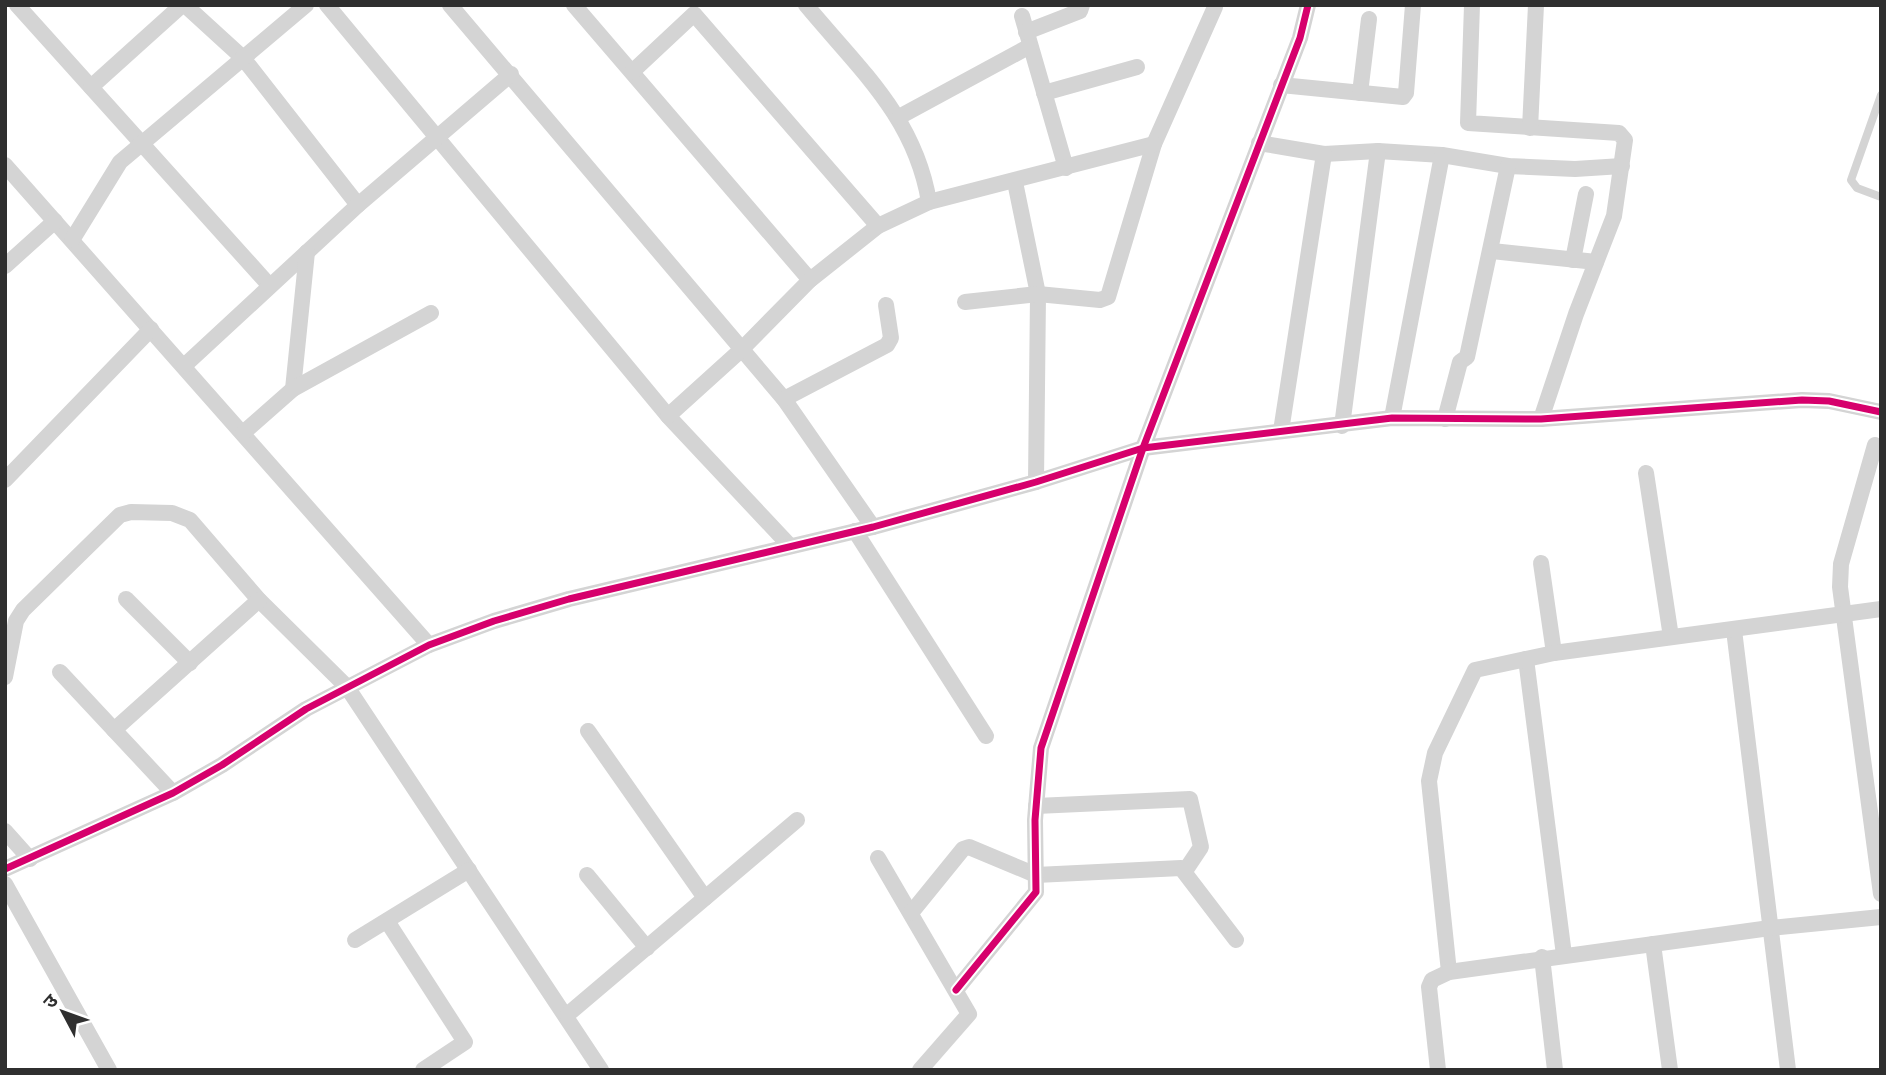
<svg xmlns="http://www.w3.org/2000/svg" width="1886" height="1075" viewBox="0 0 1886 1075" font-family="Lato,'Noto Sans Devanagari',sans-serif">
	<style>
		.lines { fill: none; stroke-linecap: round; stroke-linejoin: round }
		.lane { stroke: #d4d4d4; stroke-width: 8 }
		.street { stroke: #d4d4d4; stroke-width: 16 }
		.cycleway-casing { stroke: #fff; stroke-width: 11 }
		.cycleway { stroke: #d6006c; stroke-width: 7 }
	</style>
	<rect width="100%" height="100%" fill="#fff"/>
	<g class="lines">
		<path class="lane" d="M 1881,95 L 1851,180 L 1857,188 L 1881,197"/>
		<g class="street">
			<path d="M 17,5 L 269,285"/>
			<path d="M 185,5 L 243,58 L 358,205"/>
			<path d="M 327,5 L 668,416 L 790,546"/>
			<path d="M 450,5 L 784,399 L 873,527"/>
			<path d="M 574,5 L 810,280"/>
			<path d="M 806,5 C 859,69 915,117 929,202"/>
			<path d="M 1472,5 L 1468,123 L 1619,133 L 1625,140 L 1614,216 L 1576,314 L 1541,419"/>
			<path d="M 1022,16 L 1066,168"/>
			<path d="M 1026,32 L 1080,11 L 1082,5"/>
			<path d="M 632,72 L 694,14 L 878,226"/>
			<path d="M 1281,85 L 1403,97 L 1406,93 L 1413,5"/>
			<path d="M 91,87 L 182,5"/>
			<path d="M 1044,93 L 1137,67"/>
			<path d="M 1360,93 L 1369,19"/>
			<path d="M 899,117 L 1030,46"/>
			<path d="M 1530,128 L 1536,5"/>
			<path d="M 1259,143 L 1324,154 L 1378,151 L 1442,155 L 1508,166 L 1575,169 L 1622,166"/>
			<path d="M 5,165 L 429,645"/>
			<path d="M 1015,182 L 1038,294 L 1036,482"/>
			<path d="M 72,240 L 120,162 L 306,5"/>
			<path d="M 1492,251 L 1596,262"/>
			<path d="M 1573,260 L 1586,194"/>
			<path d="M 5,266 L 55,221"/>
			<path d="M 965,302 L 1038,294 L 1100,300 L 1108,297 L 1154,144 L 1215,7"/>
			<path d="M 184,366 L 358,205 L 511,74"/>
			<path d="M 293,389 L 307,252"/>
			<path d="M 784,399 L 887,345 L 891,338 L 886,305"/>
			<path d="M 668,416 L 741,350 L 810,280 L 878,226 L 929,202 L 1154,144"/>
			<path d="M 1392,418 L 1442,155"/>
			<path d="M 1445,419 L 1460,362 L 1467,357 L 1508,166"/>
			<path d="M 1342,426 L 1378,151"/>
			<path d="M 1281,431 L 1324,154"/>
			<path d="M 243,433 L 293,389 L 431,313"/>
			<path d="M 1875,445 L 1841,564 L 1840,587 L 1881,894"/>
			<path d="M 1646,473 L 1671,637"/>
			<path d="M 5,480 L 151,329"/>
			<path d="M 855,531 L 986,736"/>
			<path d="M 1541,563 L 1554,653"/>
			<path d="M 126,599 L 190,663"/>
			<path d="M 1734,630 L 1788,1070"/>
			<path d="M 1526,659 L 1564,955"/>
			<path d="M 60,672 L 173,793"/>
			<path d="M 5,677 L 16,621 L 23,610 L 120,515 L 131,512 L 172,513 L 190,520 L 259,600 L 347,687 L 601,1070"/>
			<path d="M 114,730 L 259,600"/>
			<path d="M 588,731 L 705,898"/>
			<path d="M 1036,806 L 1190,799 L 1201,847 L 1185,871"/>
			<path d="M 5,831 L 30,859"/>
			<path d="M 878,858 L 969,1014 L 920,1070"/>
			<path d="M 5,869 L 173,793 L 222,765 L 306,709 L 429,645 L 494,621 L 569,599 L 873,527 L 1036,482 L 1143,448 L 1392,418 L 1541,419 L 1802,400 L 1829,401 L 1881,412"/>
			<path d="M 587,875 L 647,948"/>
			<path d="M 5,884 L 109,1070"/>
			<path d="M 911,913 L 963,849 L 969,847 L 1036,875 L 1181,868 L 1236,940"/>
			<path d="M 387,921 L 465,1042 L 423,1070"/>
			<path d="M 355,940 L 469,870"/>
			<path d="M 1653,944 L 1670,1070"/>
			<path d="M 1542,957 L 1555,1070"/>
			<path d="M 1449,972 L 1429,781 L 1435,753 L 1475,670 L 1554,653 L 1881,609"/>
			<path d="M 956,990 L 1036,892 L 1035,820 L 1041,748 L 1143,448 L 1300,38 L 1308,5"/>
			<path d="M 567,1015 L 797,820"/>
			<path d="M 1438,1070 L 1429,987 L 1432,980 L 1449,972 L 1770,928 L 1881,917"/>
		</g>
		<defs>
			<g id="cycleway">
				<path d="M 5,869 L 173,793 L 222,765 L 306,709 L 429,645 L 494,621 L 569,599 L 873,527 L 1036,482 L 1143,448 L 1392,418 L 1541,419 L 1802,400 L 1829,401 L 1881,412"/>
				<path d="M 956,990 L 1036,892 L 1035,820 L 1041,748 L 1143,448 L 1300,38 L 1308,5"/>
			</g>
		</defs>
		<use href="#cycleway" class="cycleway-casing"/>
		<use href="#cycleway" class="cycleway"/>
	</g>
	<rect width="1886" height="1075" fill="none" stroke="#2f2f2f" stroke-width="14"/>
	<g transform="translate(63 1012) rotate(311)" stroke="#ffffff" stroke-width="5" paint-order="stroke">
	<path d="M0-5L12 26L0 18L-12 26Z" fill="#2f2f2f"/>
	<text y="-10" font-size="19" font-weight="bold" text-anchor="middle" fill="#2f2f2f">उ</text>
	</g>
</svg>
